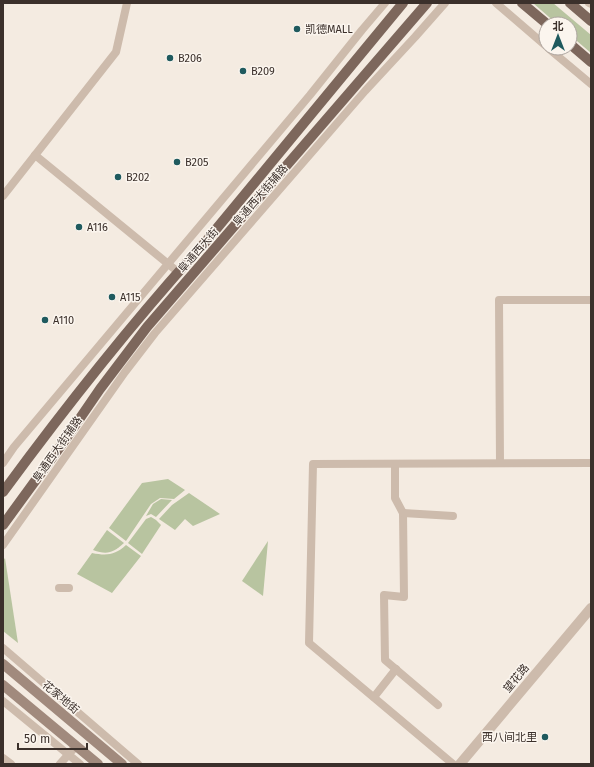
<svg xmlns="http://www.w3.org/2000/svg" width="594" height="767" viewBox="0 0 594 767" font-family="'Fira Sans','Noto Sans SC',sans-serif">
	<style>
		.green { fill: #b8c4a0 }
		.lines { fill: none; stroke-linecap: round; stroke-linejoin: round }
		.minor { stroke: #cdbbac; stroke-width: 8 }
		.tertiary { stroke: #cdbbac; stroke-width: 10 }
		.secondary { stroke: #a18a7d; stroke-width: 10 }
		.primary { stroke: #7d675c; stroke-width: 10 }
		.poi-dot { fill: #1f5a5e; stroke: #fbf5ee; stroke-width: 1.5 }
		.labels { text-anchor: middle; stroke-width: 3; stroke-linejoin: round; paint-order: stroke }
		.poi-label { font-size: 11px; fill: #3b302b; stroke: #fbf5ee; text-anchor: start }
		.street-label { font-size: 11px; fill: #3b302b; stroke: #fbf5ee }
	</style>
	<rect width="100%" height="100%" fill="#f4ebe1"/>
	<g class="green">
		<path d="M 533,3 L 553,3 L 591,35 L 591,53 L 570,35 L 570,24 L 557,24 Z"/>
		<path d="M 168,479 L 185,490 L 174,499 L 160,498 L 151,504 L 126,541 L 109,528 L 142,483 Z"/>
		<path d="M 189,493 L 220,514 L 193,526 L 185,519 L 175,530 L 159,519 L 172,505 Z"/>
		<path d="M 161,499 L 172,500 L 156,517 L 151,514 L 146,516 L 153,504 Z"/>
		<path d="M 151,517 L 156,520 L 161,525 L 142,554 L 128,543 L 146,519 Z"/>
		<path d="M 107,530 L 124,543 C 113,553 107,555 93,550 Z"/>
		<path d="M 268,541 L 263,596 L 242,581 Z"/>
		<path d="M 126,545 L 141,556 L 112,593 L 77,574 L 92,553 C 107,556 115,555 126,545 Z"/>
		<path d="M 5,558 L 18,643 L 3,631 L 3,561 Z"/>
	</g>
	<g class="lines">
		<g class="minor">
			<path d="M 496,3 L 546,46"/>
			<path d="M 589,3 L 591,4"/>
			<path d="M 548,48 L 591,84"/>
			<path d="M 35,155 L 178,272"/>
			<path d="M 3,196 L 116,52 L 127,3"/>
			<path d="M 3,463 L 14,447 L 310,95 L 362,30 L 385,3"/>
			<path d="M 500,463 L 499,300 L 591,300"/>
			<path d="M 395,464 L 395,498 L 403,513 L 404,597 L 384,595 L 385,660 L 438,705"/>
			<path d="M 403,513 L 453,516"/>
			<path d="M 3,545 L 125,372 L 155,333 L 365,91 L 415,37 L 445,3"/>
			<path d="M 59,588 L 69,588"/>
			<path d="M 3,648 L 138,764"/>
			<path d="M 374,697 L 396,669"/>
			<path d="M 3,701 L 80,764"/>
			<path d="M 3,758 L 11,764"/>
			<path d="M 60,764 L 76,746"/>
			<path d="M 453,764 L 309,643 L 313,464 L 591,463"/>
		</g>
		<path class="tertiary" d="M 460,764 L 591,608"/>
		<g class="secondary">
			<path d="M 3,664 L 122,764"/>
			<path d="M 3,685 L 98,764"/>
		</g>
		<g class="primary">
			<path d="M 522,3 L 547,24"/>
			<path d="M 570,3 L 591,21"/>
			<path d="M 570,44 L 591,62"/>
			<path d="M 3,492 C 67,405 135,319 208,239 L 403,3"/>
			<path d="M 3,525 L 65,440 L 100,389 L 147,327 L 427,3"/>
		</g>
	</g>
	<g class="poi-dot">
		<circle cx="297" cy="29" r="4"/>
		<circle cx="170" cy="58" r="4"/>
		<circle cx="243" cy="71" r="4"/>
		<circle cx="177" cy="162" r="4"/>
		<circle cx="118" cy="177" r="4"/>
		<circle cx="79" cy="227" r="4"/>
		<circle cx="112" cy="297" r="4"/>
		<circle cx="45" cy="320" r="4"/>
		<circle cx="545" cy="737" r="4"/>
	</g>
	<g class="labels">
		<g class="poi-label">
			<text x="305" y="33">凯德MALL</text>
			<text x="178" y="62">B206</text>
			<text x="251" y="75">B209</text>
			<text x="185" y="166">B205</text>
			<text x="126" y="181">B202</text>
			<text x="87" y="231">A116</text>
			<text x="120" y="301">A115</text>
			<text x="53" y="324">A110</text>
			<text x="537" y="741" text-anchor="end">西八间北里</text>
		</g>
		<g class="street-label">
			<text transform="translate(260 195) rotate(-49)" y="4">阜通西大街辅路</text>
			<text transform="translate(198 250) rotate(-49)" y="4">阜通西大街</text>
			<text transform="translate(57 449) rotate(-55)" y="4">阜通西大街辅路</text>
			<text transform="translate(516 678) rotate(-50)" y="4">望花路</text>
			<text transform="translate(61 697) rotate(40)" y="4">花家地街</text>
		</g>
	</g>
	<rect width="594" height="767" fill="none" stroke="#3b302b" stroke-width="8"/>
	<g transform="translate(558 36)"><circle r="19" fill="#fbf5ee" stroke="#aea6a0"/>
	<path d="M0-3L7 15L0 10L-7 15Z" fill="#1f5a5e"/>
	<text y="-6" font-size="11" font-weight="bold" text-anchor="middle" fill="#3b302b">北</text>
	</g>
	<path d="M18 743v6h69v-6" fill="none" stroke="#3b302b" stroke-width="2"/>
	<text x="24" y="743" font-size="12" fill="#3b302b" stroke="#fbf5ee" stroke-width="3" paint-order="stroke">50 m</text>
</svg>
